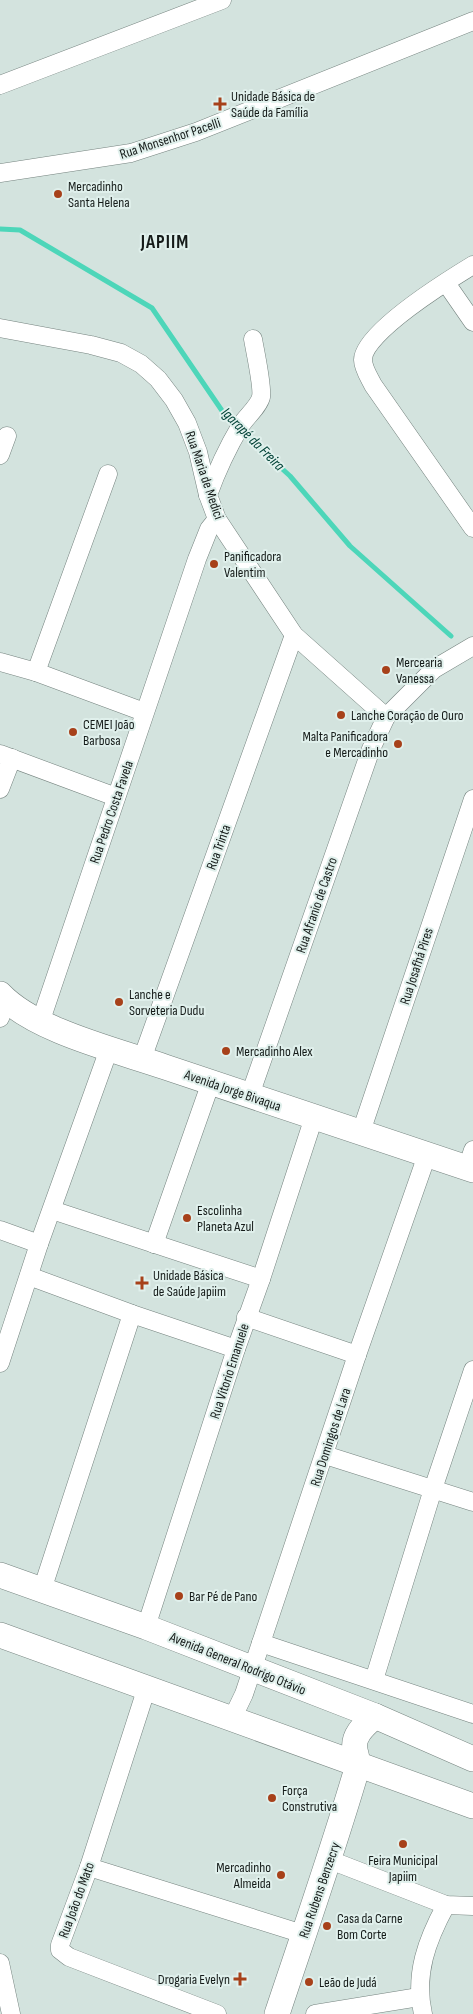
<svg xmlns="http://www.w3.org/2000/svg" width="473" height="2014" viewBox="0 0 473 2014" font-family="'Sofia Sans Condensed',sans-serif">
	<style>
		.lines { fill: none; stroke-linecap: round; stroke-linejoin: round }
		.stream { stroke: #4dd6b9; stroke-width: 5 }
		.street-casing { stroke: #75837f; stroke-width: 19 }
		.secondary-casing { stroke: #75837f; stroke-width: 26 }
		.street { stroke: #fff; stroke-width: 18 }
		.secondary { stroke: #fff; stroke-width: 25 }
		.poi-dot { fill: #a7411a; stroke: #e0f0ec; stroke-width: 2 }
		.labels { text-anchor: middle; stroke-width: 4; stroke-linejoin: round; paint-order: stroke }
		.poi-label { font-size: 14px; fill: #151b19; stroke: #e0f0ec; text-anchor: start }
		.street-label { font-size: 14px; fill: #151b19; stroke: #e0f0ec }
		.water-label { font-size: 15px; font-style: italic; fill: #014136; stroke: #e0f0ec }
		.district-label { font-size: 19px; font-weight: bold; letter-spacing: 1px; fill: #151b19; stroke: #e0f0ec }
	</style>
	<rect width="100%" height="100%" fill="#d3e3de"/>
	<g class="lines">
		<path class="stream" d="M 0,229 L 20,230 L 152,308 L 227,418 L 290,476 L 350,546 L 451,636"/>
		<defs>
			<g id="street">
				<path d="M 0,85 L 222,0"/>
				<path d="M 0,173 L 131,153 L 196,132 L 473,21"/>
				<path d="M 473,265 C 450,279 362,333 363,360 C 363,368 369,377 373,385 L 473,528"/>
				<path d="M 446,283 L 473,322"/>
				<path d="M 0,328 L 91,345 L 121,353 L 141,364 L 158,379 L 174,400 L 187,423 L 198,452 L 208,495 L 217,519 L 294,635 L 386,717"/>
				<path d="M 0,455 L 7,436"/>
				<path d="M 208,495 C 217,470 228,447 241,425 C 247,416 259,406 261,397 C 263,387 255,351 253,339"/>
				<path d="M 0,662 L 36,672 L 144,712"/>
				<path d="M 36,672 L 108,474"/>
				<path d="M 0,754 L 116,797"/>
				<path d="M 0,789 L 12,758"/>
				<path d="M 0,1018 L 6,1001"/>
				<path d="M 40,1023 L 197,559 L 209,529 L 217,519"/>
				<path d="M 142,1059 L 294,635"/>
				<path d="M 250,1095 L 371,749 L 386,717 L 434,669 L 473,646"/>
				<path d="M 361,1132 L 473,799"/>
				<path d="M 467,1168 L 473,1150"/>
				<path d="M 52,1210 L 261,1279"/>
				<path d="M 0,1230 L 39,1244"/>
				<path d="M 154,1244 L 211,1082"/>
				<path d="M 29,1276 L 132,1314 L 236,1349"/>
				<path d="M 246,1317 L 357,1355"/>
				<path d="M 0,1363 L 39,1244 L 109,1049"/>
				<path d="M 325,1455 L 473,1502"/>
				<path d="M 42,1590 L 132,1314"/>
				<path d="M 146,1627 L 236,1349 L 261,1279 L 314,1117"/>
				<path d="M 261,1643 L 473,1714"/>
				<path d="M 374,1680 L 433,1489 L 473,1370"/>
				<path d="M 147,1687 L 89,1867 L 60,1945 L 60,1950 L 69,1957 L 217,2014"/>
				<path d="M 232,1719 L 244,1694 L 357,1355 L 427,1155"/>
				<path d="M 330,1860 L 446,1905 L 473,1906"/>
				<path d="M 89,1867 L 303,1934"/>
				<path d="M 0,1963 L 11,2014"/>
				<path d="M 315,2014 L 419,1997"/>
				<path d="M 423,2014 C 414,1974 427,1940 446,1905"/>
			</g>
			<g id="secondary">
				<path d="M 0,994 C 35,1031 116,1050 165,1067 C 267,1102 370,1135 473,1170"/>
				<path d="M 0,1575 L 146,1627 L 375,1716 L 473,1759"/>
				<path d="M 0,1635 L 473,1806"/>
				<path d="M 277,2014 C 304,1933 332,1853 356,1772 C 359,1763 357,1759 355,1750 C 352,1735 365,1725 375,1716"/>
			</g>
		</defs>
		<use href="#street" class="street-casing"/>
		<use href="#secondary" class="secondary-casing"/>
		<use href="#street" class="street"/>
		<use href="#secondary" class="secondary"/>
	</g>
	<g class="poi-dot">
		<path d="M217.5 96.5h5v5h5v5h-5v5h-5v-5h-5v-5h5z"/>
		<circle cx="58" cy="194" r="5"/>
		<circle cx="214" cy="564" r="5"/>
		<circle cx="386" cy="670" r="5"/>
		<circle cx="341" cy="715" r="5"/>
		<circle cx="73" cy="732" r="5"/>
		<circle cx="398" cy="744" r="5"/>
		<circle cx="119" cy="1002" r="5"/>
		<circle cx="226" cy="1051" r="5"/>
		<circle cx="187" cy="1218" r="5"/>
		<path d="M139.5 1275.5h5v5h5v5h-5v5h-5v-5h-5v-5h5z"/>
		<circle cx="179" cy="1596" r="5"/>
		<circle cx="272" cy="1798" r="5"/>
		<circle cx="403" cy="1844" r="5"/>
		<circle cx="281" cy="1875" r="5"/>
		<circle cx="327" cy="1926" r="5"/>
		<path d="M237.5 1971.5h5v5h5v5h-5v5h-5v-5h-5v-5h5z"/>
		<circle cx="309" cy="1982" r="5"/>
	</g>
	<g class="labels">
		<g class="poi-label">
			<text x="231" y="101">Unidade Básica de<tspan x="231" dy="16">Saúde da Família</tspan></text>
			<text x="68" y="191">Mercadinho<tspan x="68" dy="16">Santa Helena</tspan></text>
			<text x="224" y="561">Panificadora<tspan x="224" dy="16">Valentim</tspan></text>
			<text x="396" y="667">Mercearia<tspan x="396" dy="16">Vanessa</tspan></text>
			<text x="351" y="720">Lanche Coração de Ouro</text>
			<text x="83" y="729">CEMEI João<tspan x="83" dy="16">Barbosa</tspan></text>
			<text x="388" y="741" text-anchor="end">Malta Panificadora<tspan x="388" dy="16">e Mercadinho</tspan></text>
			<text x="129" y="999">Lanche e<tspan x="129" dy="16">Sorveteria Dudu</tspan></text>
			<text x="236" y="1056">Mercadinho Alex</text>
			<text x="197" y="1215">Escolinha<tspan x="197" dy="16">Planeta Azul</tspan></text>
			<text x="153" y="1280">Unidade Básica<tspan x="153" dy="16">de Saúde Japiim</tspan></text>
			<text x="189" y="1601">Bar Pé de Pano</text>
			<text x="282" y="1795">Força<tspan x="282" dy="16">Construtiva</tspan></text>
			<text x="403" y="1865" text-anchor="middle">Feira Municipal<tspan x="403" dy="16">Japiim</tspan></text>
			<text x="271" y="1872" text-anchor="end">Mercadinho<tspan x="271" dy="16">Almeida</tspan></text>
			<text x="337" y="1923">Casa da Carne<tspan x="337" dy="16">Bom Corte</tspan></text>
			<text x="230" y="1984" text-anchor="end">Drogaria Evelyn</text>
			<text x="319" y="1987">Leão de Judá</text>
		</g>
		<g class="street-label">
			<text transform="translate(170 138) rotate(-18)" y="5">Rua Monsenhor Pacelli</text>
			<text transform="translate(205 475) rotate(71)" y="5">Rua Maria de Medici</text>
			<text transform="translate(111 812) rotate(-71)" y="5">Rua Pedro Costa Favela</text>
			<text transform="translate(218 847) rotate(-70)" y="5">Rua Trinta</text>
			<text transform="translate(316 905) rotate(-71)" y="5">Rua Afranio de Castro</text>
			<text transform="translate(416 966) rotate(-72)" y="5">Rua Josafhá Pires</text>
			<text transform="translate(233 1090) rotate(19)" y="5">Avenida Jorge Bivaqua</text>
			<text transform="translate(229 1371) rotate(-72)" y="5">Rua Vitorio Emanuele</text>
			<text transform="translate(330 1437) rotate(-72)" y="5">Rua Domingos de Lara</text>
			<text transform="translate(238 1663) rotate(22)" y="5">Avenida General Rodrigo Otávio</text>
			<text transform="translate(319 1890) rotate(-71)" y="5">Rua Rubens Benzecry</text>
			<text transform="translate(76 1900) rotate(-70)" y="5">Rua João do Mato</text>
		</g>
		<g class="water-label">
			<text transform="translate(253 439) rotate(45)" y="5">Igarapé da Freira</text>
		</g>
		<g class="district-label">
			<text x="165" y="248">JAPIIM</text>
		</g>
	</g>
</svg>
